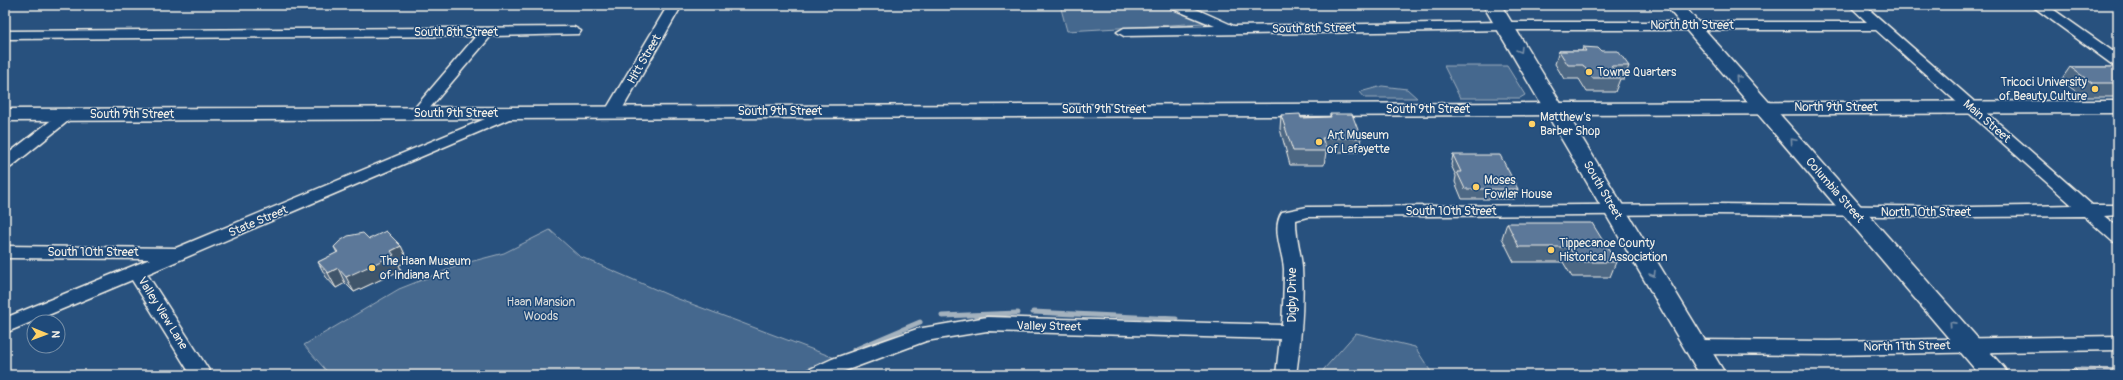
<svg xmlns="http://www.w3.org/2000/svg" width="2123" height="380" viewBox="0 0 2123 380" font-family="Pangolin,sans-serif">
	<style>
		.green { fill: #45688e; stroke: #9cacbb }
		.lines { fill: none; stroke-linecap: round; stroke-linejoin: round }
		.stream { stroke: #a4b2be; stroke-width: 5 }
		.minor-casing { stroke: #f4f1e8; stroke-width: 3 }
		.tertiary-casing { stroke: #f4f1e8; stroke-width: 3 }
		.secondary-casing { stroke: #f4f1e8; stroke-width: 3 }
		.primary-casing { stroke: #f4f1e8; stroke-width: 3 }
		.minor { fill: #1f4a7a; fill-rule: evenodd }
		.tertiary { fill: #1f4a7a; fill-rule: evenodd }
		.secondary { fill: #1f4a7a; fill-rule: evenodd }
		.primary { fill: #1f4a7a; fill-rule: evenodd }
		.wall { fill: #4e6784; stroke: #f4f1e8 }
		.shaded-wall { fill: #40546b; stroke: #f4f1e8 }
		.building { fill: #5b7899; stroke: #f4f1e8 }
		.oneway { stroke: #748da6 }
		.poi-dot { fill: #ffd166; stroke: #1f4a7a; stroke-width: 1.5 }
		.labels { text-anchor: middle; stroke-width: 3; stroke-linejoin: round; paint-order: stroke }
		.street-label { font-size: 12px; fill: #f4f1e8; stroke: #1f4a7a }
		.poi-label { font-size: 12px; fill: #f4f1e8; stroke: #1f4a7a; text-anchor: start }
		.park-label { font-size: 12px; fill: #dadcda; stroke: #1f4a7a }
	</style>
	<rect width="100%" height="100%" fill="#28517e"/>
	<filter id="ink" filterUnits="userSpaceOnUse"><feTurbulence type="fractalNoise" baseFrequency=".025" numOctaves="2"/><feDisplacementMap in="SourceGraphic" scale="8" xChannelSelector="R" yChannelSelector="G"/><feConvolveMatrix kernelMatrix="1 2 1 2 8 2 1 2 1" color-interpolation-filters="sRGB"/></filter>
	<g filter="url(#ink)">
		<g class="green">
			<path d="M 1060,5 L 1167,5 L 1190,14 L 1204,23 L 1067,31 Z"/>
			<path d="M 1444,66 L 1507,66 L 1525,95 L 1520,98 L 1460,98 Z"/>
			<path d="M 1382,86 L 1407,89 L 1417,98 L 1365,98 L 1360,92 Z"/>
			<path d="M 550,230 L 579,256 L 673,297 L 835,358 L 799,375 L 330,375 L 304,345 L 399,289 L 462,264 L 504,253 Z"/>
			<path d="M 1356,333 L 1415,347 L 1433,375 L 1321,375 L 1324,369 Z"/>
		</g>
		<g class="lines">
			<g class="stream">
				<path d="M 1033,312 L 1176,319"/>
				<path d="M 942,316 L 1018,313"/>
				<path d="M 854,350 L 920,322"/>
				<path d="M 799,375 L 812,369"/>
			</g>
			<defs>
				<g id="minor">
					<path d="M 668,5 L 682,5 L 620,113 L 617,116 L 607,116 L 604,113 Z"/>
					<path d="M 1169,5 L 1187,5 L 1234,26 L 1505,22 L 1867,22 L 1849,5 L 1864,5 L 2092,205 L 2118,205 L 2118,215 L 2104,216 L 2118,227 L 2118,243 L 2112,241 L 2084,216 L 1971,217 L 1717,214 L 1307,217 L 1296,220 L 1296,223 C 1296,238 1301,253 1302,268 C 1304,304 1301,340 1296,375 L 1276,375 L 1280,339 L 987,331 L 926,341 L 834,375 L 805,375 L 808,370 L 832,359 L 917,329 L 987,317 L 1282,325 C 1283,306 1284,288 1284,269 C 1283,252 1271,228 1282,212 L 1307,207 L 1717,204 L 1971,207 L 2072,205 L 1876,30 L 1505,30 L 1124,36 L 1117,32 L 1124,28 L 1215,26 L 1171,8 Z"/>
					<path d="M 2031,5 L 2047,5 L 2118,55 L 2118,66 L 2113,65 Z"/>
					<path d="M 574,27 L 581,31 L 579,34 L 491,36 L 423,116 L 413,116 L 410,113 L 413,110 L 476,36 L 5,39 L 5,31 Z"/>
					<path d="M 68,109 L 73,111 L 76,114 L 73,117 L 11,167 L 5,169 L 5,156 L 63,111 Z"/>
					<path d="M 509,109 L 514,111 L 517,114 L 514,117 L 147,274 L 212,375 L 191,375 L 132,280 L 5,333 L 5,318 L 150,259 L 5,258 L 5,246 L 176,248 Z"/>
					<path d="M 2118,336 L 2118,350 L 1829,355 L 1696,354 L 1689,352 L 1686,347 L 1689,342 L 1696,340 L 1829,341 Z"/>
				</g>
				<path id="tertiary" d="M 1555,103 L 1562,105 L 1565,109 L 1562,113 L 1555,115 L 5,121 L 5,109 Z"/>
				<path id="secondary" d="M 2118,101 L 2118,113 L 1555,115 L 1548,113 L 1545,109 L 1548,105 L 1555,103 Z"/>
				<g id="primary">
					<path d="M 1483,5 L 1501,5 L 1726,375 L 1700,375 Z"/>
					<path d="M 1665,5 L 1683,5 L 2004,368 L 2008,375 L 1980,375 Z"/>
				</g>
			</defs>
			<use href="#minor" class="minor-casing"/>
			<use href="#tertiary" class="tertiary-casing"/>
			<use href="#secondary" class="secondary-casing"/>
			<use href="#primary" class="primary-casing"/>
			<use href="#minor" class="minor"/>
			<use href="#tertiary" class="tertiary"/>
			<use href="#secondary" class="secondary"/>
			<use href="#primary" class="primary"/>
		</g>
		<g class="wall">
			<path d="M 1583,47 L 1601,51 L 1629,66 L 1624,79 L 1620,79 L 1615,92 L 1587,92 L 1579,79 L 1564,79 L 1555,64 L 1559,51 L 1582,51 Z"/>
			<path d="M 2070,67 L 2118,67 L 2118,97 L 2083,97 L 2061,80 Z"/>
			<path d="M 1330,114 L 1361,138 L 1358,152 L 1326,152 L 1324,165 L 1290,165 L 1280,129 L 1281,115 L 1301,118 L 1330,117 Z"/>
			<path d="M 1453,155 L 1518,189 L 1515,199 L 1462,199 L 1455,182 L 1456,176 L 1451,165 Z"/>
			<path d="M 1507,223 L 1616,262 L 1610,277 L 1572,277 L 1563,262 L 1514,262 L 1502,238 Z"/>
			<path d="M 369,239 L 401,246 L 408,261 L 399,265 L 401,270 L 354,292 L 345,283 L 336,288 L 326,277 L 318,262 L 337,253 L 334,247 Z"/>
			<path d="M 2074,368 L 2118,375 L 2058,375 L 2061,371 L 2072,371 Z"/>
		</g>
		<g class="shaded-wall">
			<path d="M 401,246 L 408,261 L 399,265 L 401,270 L 354,292 L 346,277 L 391,251 Z"/>
			<path d="M 338,268 L 345,283 L 336,288 L 328,273 Z"/>
		</g>
		<g class="building">
			<path d="M 1583,47 L 1598,48 L 1601,51 L 1618,51 L 1629,66 L 1611,66 L 1620,78 L 1592,78 L 1583,65 L 1568,65 L 1559,51 L 1586,51 Z"/>
			<path d="M 2070,67 L 2118,67 L 2118,83 L 2092,83 Z"/>
			<path d="M 1300,114 L 1301,118 L 1331,117 L 1330,114 L 1352,114 L 1361,138 L 1322,138 L 1327,151 L 1293,151 L 1281,115 Z"/>
			<path d="M 1453,155 L 1500,155 L 1518,189 L 1465,189 L 1457,172 L 1461,172 Z"/>
			<path d="M 1507,223 L 1592,223 L 1616,262 L 1577,262 L 1569,247 L 1519,247 Z"/>
			<path d="M 386,231 L 401,246 L 391,251 L 394,255 L 346,277 L 338,268 L 328,273 L 318,262 L 338,252 L 334,247 L 340,241 L 348,236 L 363,233 L 369,239 Z"/>
			<path d="M 2074,368 L 2118,369 L 2118,375 L 2057,375 L 2064,375 L 2061,371 L 2077,371 Z"/>
		</g>
		<defs><path id="oneway-chevron" d="M-2-3.5L2.5 0L-2 3.5" fill="none" stroke-width="1.6" stroke-linecap="round" stroke-linejoin="round"/></defs>
		<g class="oneway">
			<use href="#oneway-chevron" transform="translate(1520 50) rotate(59)"/>
			<use href="#oneway-chevron" transform="translate(1738 78) rotate(-132)"/>
			<use href="#oneway-chevron" transform="translate(1793 141) rotate(-131)"/>
			<use href="#oneway-chevron" transform="translate(1653 274) rotate(59)"/>
			<use href="#oneway-chevron" transform="translate(1952 324) rotate(-132)"/>
		</g>
	</g>
	<g class="poi-dot">
		<circle cx="1589" cy="72" r="4"/>
		<circle cx="2095" cy="89" r="4"/>
		<circle cx="1532" cy="124" r="4"/>
		<circle cx="1319" cy="142" r="4"/>
		<circle cx="1476" cy="187" r="4"/>
		<circle cx="1551" cy="250" r="4"/>
		<circle cx="372" cy="268" r="4"/>
	</g>
	<g class="labels">
		<g class="street-label">
			<text x="1692" y="29">North 8th Street</text>
			<text transform="translate(1314 28) rotate(-1)" y="4">South 8th Street</text>
			<text x="456" y="36">South 8th Street</text>
			<text transform="translate(644 59) rotate(-60)" y="4">Hitt Street</text>
			<text x="1836" y="111">North 9th Street</text>
			<text x="1104" y="113">South 9th Street</text>
			<text x="1428" y="113">South 9th Street</text>
			<text x="780" y="115">South 9th Street</text>
			<text x="456" y="117">South 9th Street</text>
			<text x="132" y="118">South 9th Street</text>
			<text transform="translate(1987 121) rotate(41)" y="4">Main Street</text>
			<text transform="translate(1603 190) rotate(60)" y="4">South Street</text>
			<text transform="translate(1835 190) rotate(49)" y="4">Columbia Street</text>
			<text x="1451" y="215">South 10th Street</text>
			<text x="1926" y="216">North 10th Street</text>
			<text transform="translate(258 221) rotate(-23)" y="4">State Street</text>
			<text x="93" y="256">South 10th Street</text>
			<text transform="translate(1292 295) rotate(-90)" y="4">Digby Drive</text>
			<text transform="translate(163 313) rotate(58)" y="4">Valley View Lane</text>
			<text transform="translate(1049 326) rotate(1)" y="4">Valley Street</text>
			<text transform="translate(1907 346) rotate(-1)" y="4">North 11th Street</text>
		</g>
		<g class="poi-label">
			<text x="1597" y="76">Towne Quarters</text>
			<text x="2087" y="86" text-anchor="end">Tricoci University<tspan x="2087" dy="14">of Beauty Culture</tspan></text>
			<text x="1540" y="121">Matthew's<tspan x="1540" dy="14">Barber Shop</tspan></text>
			<text x="1327" y="139">Art Museum<tspan x="1327" dy="14">of Lafayette</tspan></text>
			<text x="1484" y="184">Moses<tspan x="1484" dy="14">Fowler House</tspan></text>
			<text x="1559" y="247">Tippecanoe County<tspan x="1559" dy="14">Historical Association</tspan></text>
			<text x="380" y="265">The Haan Museum<tspan x="380" dy="14">of Indiana Art</tspan></text>
		</g>
		<g class="park-label">
			<text x="541" y="306">Haan Mansion<tspan x="541" dy="14">Woods</tspan></text>
		</g>
	</g>
	<rect width="2123" height="380" fill="none" stroke="#1f4a7a" stroke-width="20"/>
	<rect x="10" y="10" width="2103" height="360" fill="none" stroke="#f4f1e8" stroke-width="1.5" filter="url(#ink)"/>
	<g transform="translate(46 334) rotate(91)"><circle r="19" fill="#1f4a7a" stroke="#748da6"/>
	<path d="M0-3L7 15L0 10L-7 15Z" fill="#ffd166"/>
	<text y="-6" font-size="11" font-weight="bold" text-anchor="middle" fill="#f4f1e8">N</text>
	</g>
</svg>
